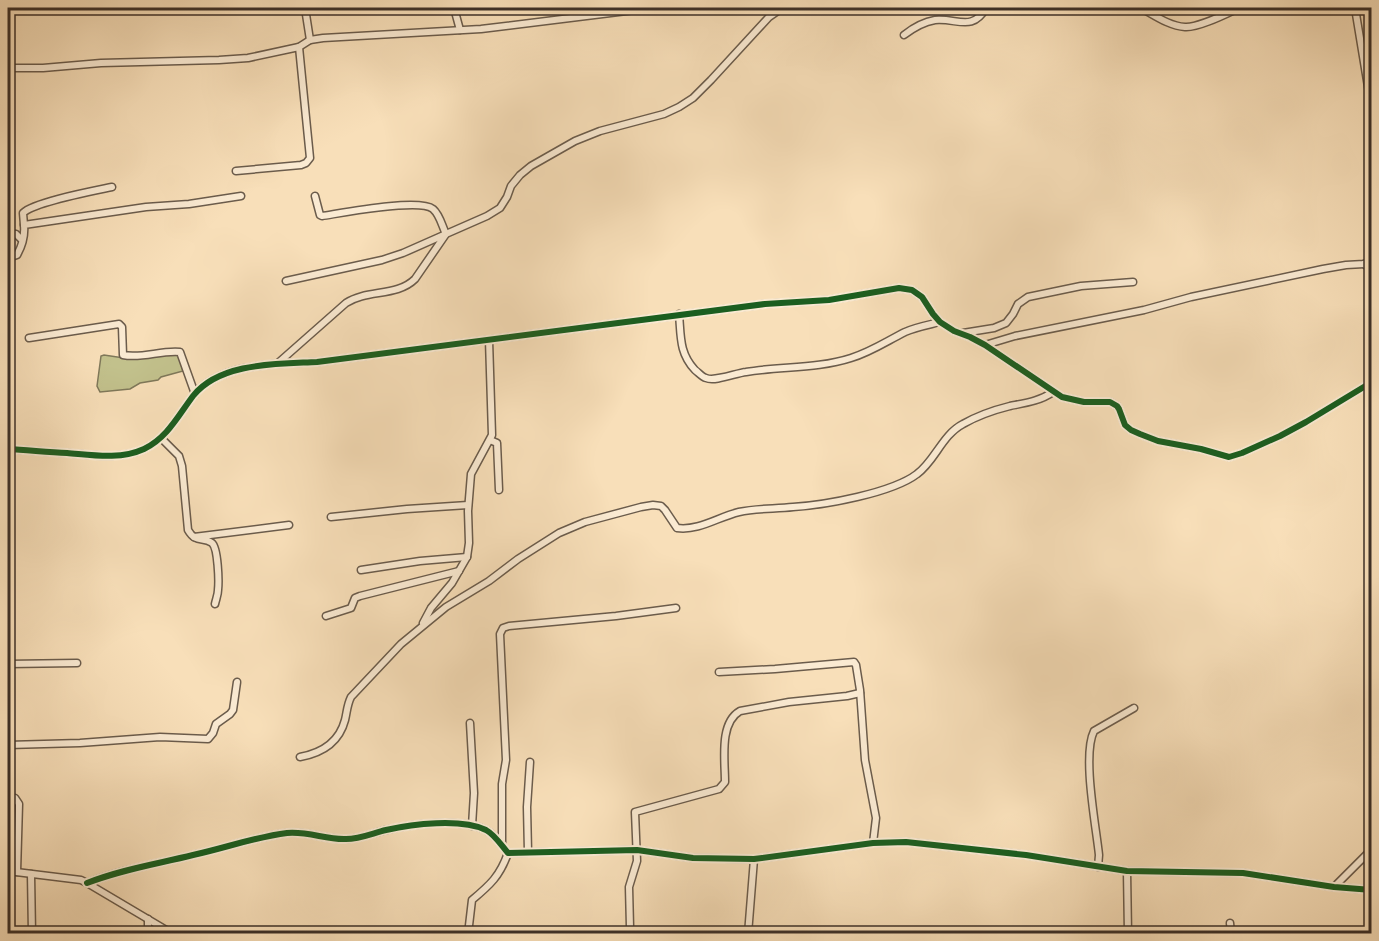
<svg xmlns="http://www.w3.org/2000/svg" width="1379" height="941" viewBox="0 0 1379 941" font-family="'IM FELL English',serif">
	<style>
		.green { fill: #c2c18c; stroke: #7f785a; stroke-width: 1.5 }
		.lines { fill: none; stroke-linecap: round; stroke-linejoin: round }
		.street-casing { stroke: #6b5c4c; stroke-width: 9 }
		.street { stroke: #faead2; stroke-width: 6 }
		.cycleway-casing { stroke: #faead2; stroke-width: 10 }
		.cycleway { stroke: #1b5e20; stroke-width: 6 }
	</style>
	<rect width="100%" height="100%" fill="#f8dfb9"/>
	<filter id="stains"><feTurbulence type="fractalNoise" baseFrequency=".00333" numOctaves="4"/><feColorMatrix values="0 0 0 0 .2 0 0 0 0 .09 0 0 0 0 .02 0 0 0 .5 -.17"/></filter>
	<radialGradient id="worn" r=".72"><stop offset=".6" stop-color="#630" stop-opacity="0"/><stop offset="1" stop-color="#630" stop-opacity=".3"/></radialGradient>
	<path class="green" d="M 178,353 L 183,371 L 161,377 L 158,380 L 140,383 L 130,389 L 100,392 L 97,386 L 101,356 L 104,355 L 124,358 Z"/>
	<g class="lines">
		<defs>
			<g id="street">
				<path d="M 305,8 L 310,40"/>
				<path d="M 454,8 L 460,30"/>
				<path d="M 1141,8 C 1154,15 1169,26 1185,27 C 1198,28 1226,14 1239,8"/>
				<path d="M 1355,8 L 1372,111"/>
				<path d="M 904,35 C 913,28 923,22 935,20 C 958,18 972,32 986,8"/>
				<path d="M 8,68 L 43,68 L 101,63 L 219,60 L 248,58 L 299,47 L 310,40 L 323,38 L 481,29 L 651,8"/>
				<path d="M 236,171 L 301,165 L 306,163 L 310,158 L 299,47"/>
				<path d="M 24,225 L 23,213 C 34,202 93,191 112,187"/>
				<path d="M 8,233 L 16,234 L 22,240"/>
				<path d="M 8,258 L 17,255 C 22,246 25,235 24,225 L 146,207 L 189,204 L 241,196"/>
				<path d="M 1364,264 L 1372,270"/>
				<path d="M 286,281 L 382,260 L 403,253 L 446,234 C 442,226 440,215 433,209 C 419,198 342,213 322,216 L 320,215 L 315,196"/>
				<path d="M 679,314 C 681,336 679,353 695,370 C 699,373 702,377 706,378 C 715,382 736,373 746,372 C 781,366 817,369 851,358 C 871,352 887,341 905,332 C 916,327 928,325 940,322"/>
				<path d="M 963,333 L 994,328 L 1006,323 L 1013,314 L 1018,304 L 1028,297 L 1081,286 L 1133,282"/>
				<path d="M 29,338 L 119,324 L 122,327 L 123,355 C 142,359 161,350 180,352 L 195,394"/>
				<path d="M 985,345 L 1015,336 L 1144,310 L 1191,297 L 1323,269 L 1346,265 L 1364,264 L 1372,261"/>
				<path d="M 278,363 L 346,303 C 367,289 397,297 415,279 L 446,234 L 487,216 L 500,208 L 507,197 L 511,186 L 520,175 L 531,166 L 575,141 L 600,131 L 664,114 L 679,107 L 693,98 L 711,80 L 769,17 L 782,8"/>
				<path d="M 161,438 L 179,456 L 182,466 L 188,530 C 196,544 203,536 212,543 C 218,548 219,581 218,590 C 218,595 216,599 215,604"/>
				<path d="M 490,440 L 497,443 L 499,490"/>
				<path d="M 8,449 C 27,450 47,452 67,453 C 92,455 120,460 144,449 C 167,438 178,416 193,396 C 220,362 278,364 317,362 L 765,304 L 829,300 L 899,288 L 912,290 L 922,297 L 933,314 L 940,322 L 954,331 L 970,337 L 985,345 L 1062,397 L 1084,402 L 1110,402 L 1117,406 L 1119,409 L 1125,425 L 1131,430 L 1140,434 L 1158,441 L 1201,449 L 1229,457 L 1242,453 L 1280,436 L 1306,422 L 1372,382"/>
				<path d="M 331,517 L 407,509 L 468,505"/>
				<path d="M 194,537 L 289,525"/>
				<path d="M 361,570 L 420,561 L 467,557"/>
				<path d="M 326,616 L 351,608 L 355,598 L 360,596 L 459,571"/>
				<path d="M 423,623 L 431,608 L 452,583 L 467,557 L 469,543 L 468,511 L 471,474 L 492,435 L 489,340"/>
				<path d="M 8,664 L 77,663"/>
				<path d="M 719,672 L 775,669 L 854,662 L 856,665 L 860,690 L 865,760 L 876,818 L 873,843"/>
				<path d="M 470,723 L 474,793 L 472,826"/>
				<path d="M 8,745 L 80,743 L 160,737 L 208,739 L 213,733 L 216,724 L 230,714 L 233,710 L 237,682"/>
				<path d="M 300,757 C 322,753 339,743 345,720 C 347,712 347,705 351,697 L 401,644 L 446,607 L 489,581 L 518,559 L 559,533 L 585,522 L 641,507 L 653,505 L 661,506 L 665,510 L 677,528 C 699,531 718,517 739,512 C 756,508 775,509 793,507 C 825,505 892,493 917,474 C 935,461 942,435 963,424 C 977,416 994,410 1010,406 C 1025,403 1040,401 1053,392"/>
				<path d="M 8,796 L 15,798 L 19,804 L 17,872"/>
				<path d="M 502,845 L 502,784 L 506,760 L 500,634 L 503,628 L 509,626 L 616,616 L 676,608"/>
				<path d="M 528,852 L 527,807 L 530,762"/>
				<path d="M 1098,867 L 1099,855 C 1096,826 1082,755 1094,731 L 1134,708"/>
				<path d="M 8,871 L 81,880 L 87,883 L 173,934"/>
				<path d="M 1127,871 L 1128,934"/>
				<path d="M 31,874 L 32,934"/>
				<path d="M 87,883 C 123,869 157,864 193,855 C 225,848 255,837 287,833 C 309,831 326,840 346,839 C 360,839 373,833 386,830 C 412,824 461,818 486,830 C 495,835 501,845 508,853 L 637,850 L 693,858 L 754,859 L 873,843 L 906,842 L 1026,855 L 1127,871 L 1243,873 L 1334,887 L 1372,890"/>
				<path d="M 1334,887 L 1372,849"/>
				<path d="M 148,919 L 148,934"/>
				<path d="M 1230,923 L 1231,934"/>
				<path d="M 468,934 L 472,900 C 490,885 500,876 508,853"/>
				<path d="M 626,934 L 630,931 L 630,927 L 629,887 L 637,861 L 635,812 L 719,789 L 725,782 C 725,760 719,723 740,711 L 789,702 L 847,696 L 860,693"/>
				<path d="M 748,934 L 754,859"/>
			</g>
		</defs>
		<use href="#street" class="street-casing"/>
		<use href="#street" class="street"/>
		<defs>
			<g id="cycleway">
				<path d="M 8,449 C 27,450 47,452 67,453 C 92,455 120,460 144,449 C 167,438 178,416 193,396 C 220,362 278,364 317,362 L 765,304 L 829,300 L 899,288 L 912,290 L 922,297 L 933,314 L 940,322 L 954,331 L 970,337 L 985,345 L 1062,397 L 1084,402 L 1110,402 L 1117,406 L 1119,409 L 1125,425 L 1131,430 L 1140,434 L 1158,441 L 1201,449 L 1229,457 L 1242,453 L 1280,436 L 1306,422 L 1372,382"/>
				<path d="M 87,883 C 123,869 157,864 193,855 C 225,848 255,837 287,833 C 309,831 326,840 346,839 C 360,839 373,833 386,830 C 412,824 461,818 486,830 C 495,835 501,845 508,853 L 637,850 L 693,858 L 754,859 L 873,843 L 906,842 L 1026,855 L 1127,871 L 1243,873 L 1334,887 L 1372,890"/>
			</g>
		</defs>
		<use href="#cycleway" class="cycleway-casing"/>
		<use href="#cycleway" class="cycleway"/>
	</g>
	<rect width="1379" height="941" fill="none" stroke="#f8dfb9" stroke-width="30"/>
	<rect x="9" y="9" width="1361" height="923" fill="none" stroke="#3c3028" stroke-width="3"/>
	<rect x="15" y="15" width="1349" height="911" fill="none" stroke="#3c3028" stroke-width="1.5"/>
	<rect width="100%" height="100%" filter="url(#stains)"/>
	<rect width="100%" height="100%" fill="url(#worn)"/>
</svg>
